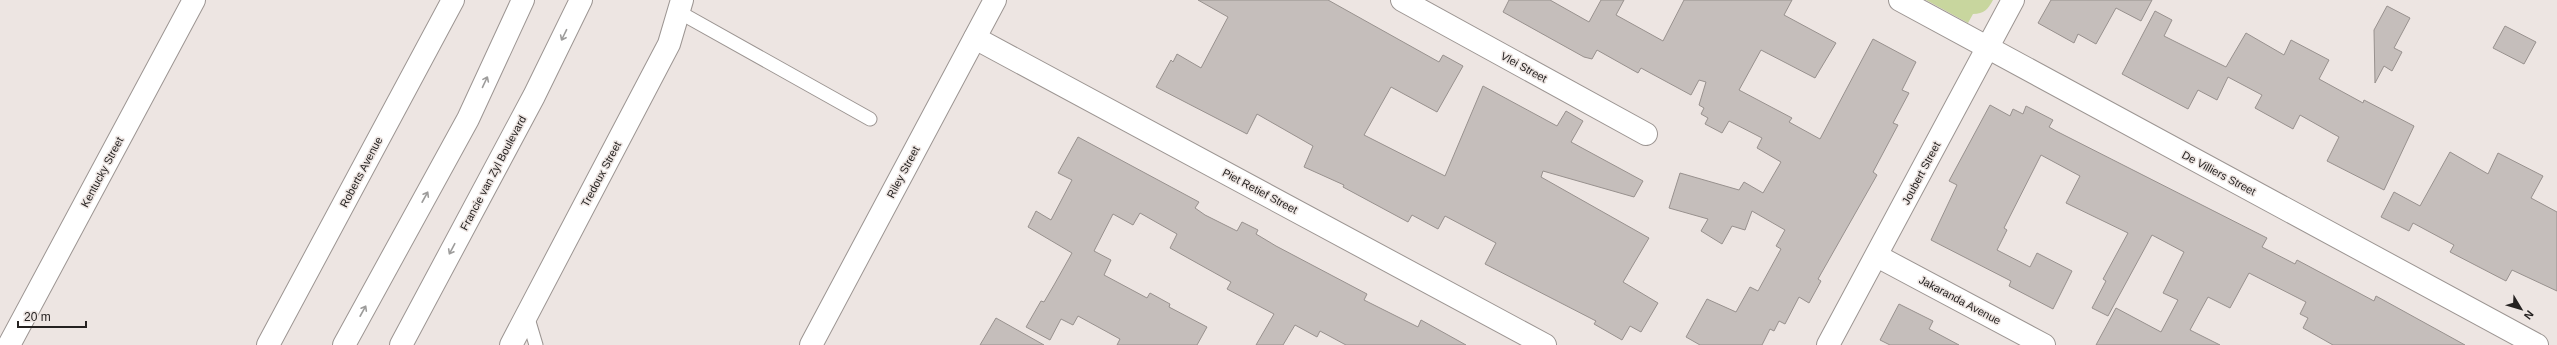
<svg xmlns="http://www.w3.org/2000/svg" width="2557" height="345" viewBox="0 0 2557 345" font-family="Arial,sans-serif">
	<style>
		.green { fill: #c8d69e }
		.building { fill: #c5bebb; stroke: #98918e }
		.lines { fill: none; stroke-linecap: round; stroke-linejoin: round }
		.service-casing { stroke: #9c9592; stroke-width: 15 }
		.minor-casing { stroke: #9c9592; stroke-width: 24 }
		.secondary-casing { stroke: #9c9592; stroke-width: 24 }
		.service { stroke: #fff; stroke-width: 13 }
		.minor { stroke: #fff; stroke-width: 22 }
		.secondary { stroke: #fff; stroke-width: 22 }
		.oneway { stroke: #9d9c9b }
		.labels { text-anchor: middle; stroke-width: 3; stroke-linejoin: round; paint-order: stroke }
		.street-label { font-size: 11px; fill: #252221; stroke: #ede5e2 }
	</style>
	<rect width="100%" height="100%" fill="#ede5e2"/>
	<path class="green" d="M 1926,0 L 1993,0 C 1988,9 1984,14 1973,14 L 1968,23 Z"/>
	<g class="building">
		<path d="M 1198,0 L 1328,0 L 1439,62 L 1443,55 L 1463,66 L 1437,112 L 1391,87 L 1364,135 L 1445,176 L 1483,86 L 1557,126 L 1566,111 L 1583,121 L 1571,142 L 1643,181 L 1634,197 L 1543,171 L 1541,177 L 1649,238 L 1623,282 L 1658,303 L 1641,332 L 1630,326 L 1622,340 L 1594,324 L 1596,321 L 1485,264 L 1496,243 L 1445,216 L 1438,229 L 1412,215 L 1408,222 L 1343,187 L 1344,185 L 1304,167 L 1313,146 L 1257,114 L 1247,134 L 1156,87 L 1171,60 L 1173,62 L 1177,54 L 1201,68 L 1228,17 Z"/>
		<path d="M 1509,0 L 1550,0 L 1589,22 L 1601,0 L 1624,0 L 1616,15 L 1663,41 L 1684,0 L 1792,0 L 1784,15 L 1836,43 L 1815,78 L 1761,50 L 1739,90 L 1792,118 L 1789,122 L 1820,139 L 1873,39 L 1916,62 L 1902,90 L 1909,93 L 1893,123 L 1898,125 L 1873,172 L 1877,175 L 1818,279 L 1821,281 L 1809,303 L 1799,297 L 1785,324 L 1779,321 L 1774,331 L 1770,329 L 1762,345 L 1700,345 L 1686,337 L 1707,299 L 1736,312 L 1750,287 L 1758,291 L 1781,249 L 1776,246 L 1785,230 L 1752,211 L 1745,230 L 1732,226 L 1722,244 L 1701,231 L 1708,219 L 1669,208 L 1680,173 L 1739,190 L 1744,182 L 1763,193 L 1781,162 L 1757,148 L 1762,138 L 1729,121 L 1722,133 L 1705,124 L 1708,118 L 1701,114 L 1704,108 L 1699,105 L 1706,82 L 1699,80 L 1691,95 L 1641,68 L 1638,73 L 1597,50 L 1592,59 L 1584,57 L 1503,12 Z"/>
		<path d="M 2051,0 L 2152,0 L 2141,21 L 2116,8 L 2096,44 L 2078,34 L 2074,43 L 2038,23 Z"/>
		<path d="M 2387,6 L 2410,18 L 2394,48 L 2402,52 L 2392,71 L 2384,66 L 2375,83 L 2374,30 Z"/>
		<path d="M 2155,11 L 2172,20 L 2164,36 L 2226,67 L 2246,33 L 2284,55 L 2291,40 L 2329,60 L 2319,79 L 2363,103 L 2364,100 L 2414,126 L 2384,190 L 2327,161 L 2339,137 L 2300,115 L 2293,129 L 2255,108 L 2262,95 L 2228,77 L 2217,100 L 2198,90 L 2188,109 L 2122,74 Z"/>
		<path d="M 2505,26 L 2536,42 L 2524,64 L 2493,48 Z"/>
		<path d="M 1990,105 L 2010,116 L 2013,109 L 2023,114 L 2026,106 L 2053,120 L 2049,127 L 2056,131 L 2267,238 L 2262,247 L 2295,264 L 2297,260 L 2374,301 L 2376,296 L 2465,345 L 2333,345 L 2303,328 L 2308,318 L 2300,314 L 2306,302 L 2249,273 L 2230,308 L 2208,297 L 2190,330 L 2220,345 L 2096,345 L 2116,308 L 2161,332 L 2178,300 L 2163,293 L 2184,252 L 2152,235 L 2108,316 L 2092,308 L 2106,281 L 2103,279 L 2128,233 L 2066,203 L 2080,176 L 2041,155 L 2004,228 L 2007,230 L 1997,250 L 2030,267 L 2037,253 L 2072,271 L 2053,309 L 2009,286 L 2011,281 L 1931,240 L 1957,185 L 1949,181 Z"/>
		<path d="M 1078,137 L 1199,202 L 1195,208 L 1205,215 L 1237,231 L 1242,222 L 1258,230 L 1256,234 L 1276,246 L 1367,294 L 1364,300 L 1418,327 L 1421,320 L 1466,345 L 1346,345 L 1320,331 L 1317,337 L 1295,325 L 1283,345 L 1256,345 L 1274,314 L 1227,289 L 1231,282 L 1170,248 L 1177,234 L 1140,213 L 1133,225 L 1113,214 L 1094,251 L 1111,260 L 1104,275 L 1147,298 L 1150,293 L 1170,304 L 1169,307 L 1207,327 L 1197,345 L 1117,345 L 1120,339 L 1078,316 L 1073,325 L 1061,319 L 1050,340 L 1026,327 L 1041,301 L 1044,302 L 1054,285 L 1072,253 L 1028,227 L 1036,211 L 1051,220 L 1072,180 L 1058,173 Z"/>
		<path d="M 2450,152 L 2488,174 L 2498,153 L 2543,176 L 2531,198 L 2557,212 L 2557,291 L 2512,270 L 2506,281 L 2450,252 L 2454,245 L 2413,223 L 2409,231 L 2381,217 L 2394,192 L 2420,206 Z"/>
		<path d="M 1899,304 L 1933,321 L 1929,329 L 1959,345 L 1890,345 L 1880,340 Z"/>
		<path d="M 996,318 L 1044,345 L 980,345 Z"/>
	</g>
	<g class="lines">
		<defs>
			<g id="service">
				<path d="M 679,12 L 870,119"/>
				<path d="M 527,315 L 536,345"/>
			</g>
			<g id="minor">
				<path d="M 1402,0 L 1646,134"/>
				<path d="M 1900,0 L 2537,345"/>
				<path d="M 975,38 L 1545,345"/>
				<path d="M 1877,256 L 2044,345"/>
				<path d="M 9,345 L 194,0"/>
				<path d="M 268,345 L 453,0"/>
				<path d="M 511,345 L 669,44 L 682,0"/>
				<path d="M 811,345 L 995,0"/>
				<path d="M 1828,345 L 2013,0"/>
			</g>
			<g id="secondary">
				<path d="M 344,345 L 468,119 L 523,0"/>
				<path d="M 401,345 L 534,96 L 581,0"/>
			</g>
		</defs>
		<use href="#service" class="service-casing"/>
		<use href="#minor" class="minor-casing"/>
		<use href="#secondary" class="secondary-casing"/>
		<use href="#service" class="service"/>
		<use href="#minor" class="minor"/>
		<use href="#secondary" class="secondary"/>
	</g>
	<defs><path id="oneway-shaft" d="M-6 0H5M1.5-3L5.5 0L1.5 3" fill="none" stroke-width="1.6" stroke-linecap="round" stroke-linejoin="round"/></defs>
	<g class="oneway">
		<use href="#oneway-shaft" transform="translate(564 35) rotate(116)"/>
		<use href="#oneway-shaft" transform="translate(485 82) rotate(-65)"/>
		<use href="#oneway-shaft" transform="translate(425 197) rotate(-61)"/>
		<use href="#oneway-shaft" transform="translate(452 249) rotate(118)"/>
		<use href="#oneway-shaft" transform="translate(363 311) rotate(-61)"/>
	</g>
	<g class="labels">
		<g class="street-label">
			<text transform="translate(1524 67) rotate(29)" y="4">Vlei Street</text>
			<text transform="translate(102 172) rotate(-62)" y="4">Kentucky Street</text>
			<text transform="translate(361 172) rotate(-62)" y="4">Roberts Avenue</text>
			<text transform="translate(903 172) rotate(-62)" y="4">Riley Street</text>
			<text transform="translate(493 173) rotate(-62)" y="4">Francie van Zyl Boulevard</text>
			<text transform="translate(1921 173) rotate(-62)" y="4">Joubert Street</text>
			<text transform="translate(2219 173) rotate(28)" y="4">De Villiers Street</text>
			<text transform="translate(601 174) rotate(-62)" y="4">Tredoux Street</text>
			<text transform="translate(1260 191) rotate(28)" y="4">Piet Retief Street</text>
			<text transform="translate(1960 300) rotate(28)" y="4">Jakaranda Avenue</text>
		</g>
	</g>
	<g transform="translate(2521 309) rotate(128)" stroke="#ede5e2" stroke-width="3" paint-order="stroke">
	<path d="M0-3L7 15L0 10L-7 15Z" fill="#252221"/>
	<text y="-6" font-size="11" font-weight="bold" text-anchor="middle" fill="#252221">N</text>
	</g>
	<path d="M18 321v6h68v-6" fill="none" stroke="#252221" stroke-width="2"/>
	<text x="24" y="321" font-size="12" fill="#252221" stroke="#ede5e2" stroke-width="3" paint-order="stroke">20 m</text>
</svg>
